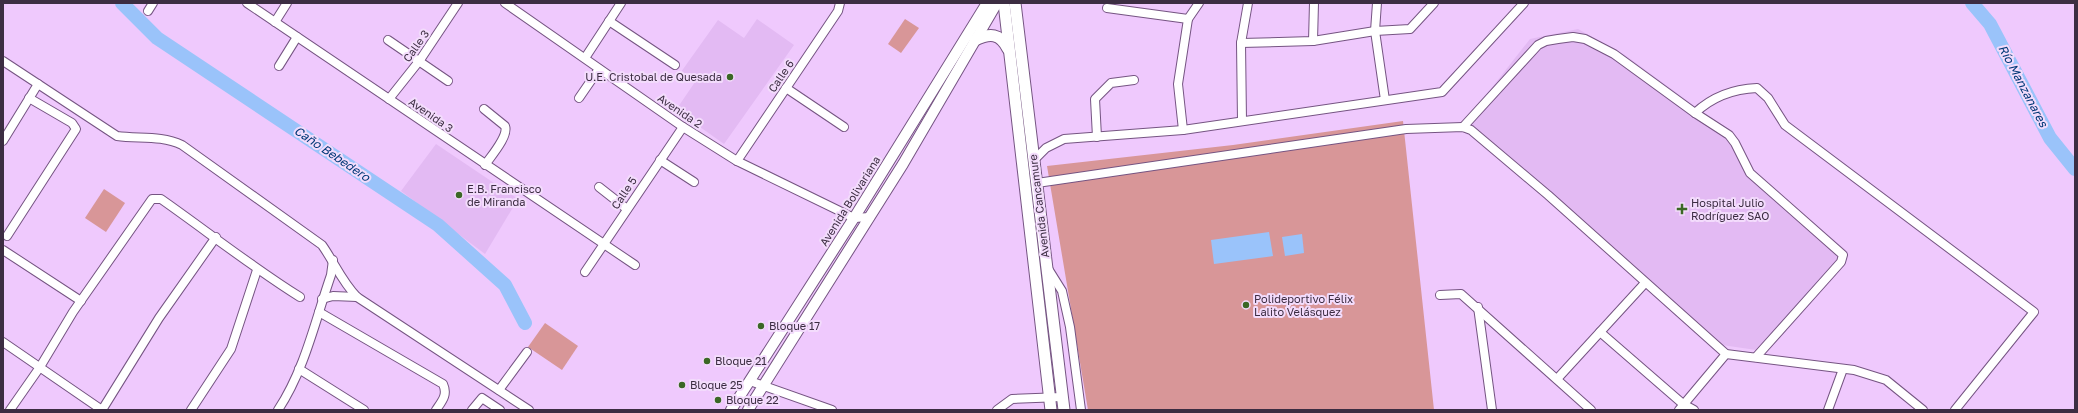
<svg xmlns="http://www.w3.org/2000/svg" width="2078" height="413" viewBox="0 0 2078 413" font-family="'Golos Text',sans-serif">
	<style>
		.built { fill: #e3baf3 }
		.green { fill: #d89698 }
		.water { fill: #9ac3fa }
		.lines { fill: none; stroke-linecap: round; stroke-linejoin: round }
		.river { stroke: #9ac3fa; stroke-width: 14 }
		.minor-casing { stroke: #755482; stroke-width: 10 }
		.tertiary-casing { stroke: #755482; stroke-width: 12 }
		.secondary-casing { stroke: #755482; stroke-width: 13 }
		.minor { stroke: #fff; stroke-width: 8 }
		.tertiary { stroke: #fff; stroke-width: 10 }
		.secondary { stroke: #fff; stroke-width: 11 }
		.poi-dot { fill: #3b6725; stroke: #f3dcfc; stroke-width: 1.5 }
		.labels { text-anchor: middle; stroke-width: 4; stroke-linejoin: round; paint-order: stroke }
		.street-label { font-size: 11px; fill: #3c2d42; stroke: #f3dcfc }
		.poi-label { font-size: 11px; fill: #3c2d42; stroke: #f3dcfc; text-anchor: start }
		.water-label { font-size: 12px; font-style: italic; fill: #013877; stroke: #f3dcfc }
	</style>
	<rect width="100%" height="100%" fill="#efc9fd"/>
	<g class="built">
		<path d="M 757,19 L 794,45 L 724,144 L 676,110 L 695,82 L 681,72 L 718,20 L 744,38 Z"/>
		<path d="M 1578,29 L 1625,55 L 1730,132 L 1749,167 L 1848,252 L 1763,351 L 1722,345 L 1465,122 L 1530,39 Z"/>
		<path d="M 436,144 L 518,199 L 485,254 L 401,191 Z"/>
	</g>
	<g class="green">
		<path d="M 905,19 L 919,28 L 901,53 L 888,44 Z"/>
		<path d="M 1403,121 L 1434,410 L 1088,410 L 1047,166 L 1233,145 Z"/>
		<path d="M 104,189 L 125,203 L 106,232 L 85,218 Z"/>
		<path d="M 545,323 L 578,346 L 562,370 L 528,347 Z"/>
	</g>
	<g class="water">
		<path d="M 1269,232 L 1273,256 L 1214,264 L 1211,240 Z"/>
		<path d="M 1302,234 L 1304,253 L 1285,256 L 1282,237 Z"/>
	</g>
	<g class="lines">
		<g class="river">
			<path d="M 122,3 L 157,38 L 438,225 L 505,285 L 525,323"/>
			<path d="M 1972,3 L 1990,24 L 2050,138 L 2075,169"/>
		</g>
		<defs>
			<g id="minor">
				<path d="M 247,3 L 635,265"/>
				<path d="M 505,3 L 683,127 L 737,161 L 854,218 L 870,217"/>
				<path d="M 1377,3 L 1375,31 L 1385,100"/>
				<path d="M 1107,8 L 1188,19"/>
				<path d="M 148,11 L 153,3"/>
				<path d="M 609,21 L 675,65"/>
				<path d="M 275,22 L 287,3"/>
				<path d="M 388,40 L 448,81"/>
				<path d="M 1313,41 L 1314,3"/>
				<path d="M 1241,43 L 1313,41 L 1375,31 L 1410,29 L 1434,3"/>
				<path d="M 585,58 L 621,3"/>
				<path d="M 3,61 L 117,136 C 139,139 161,135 182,145 L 322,245 C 334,262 342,282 357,297 L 529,410"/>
				<path d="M 279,66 L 297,37"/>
				<path d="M 786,88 L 844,127"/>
				<path d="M 579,98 L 599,69"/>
				<path d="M 389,99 L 420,60 L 458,3"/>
				<path d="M 484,109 L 505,126 C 509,136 491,156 485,165"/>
				<path d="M 1695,113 C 1712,97 1733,89 1757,88 L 1768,98 L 1785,125 L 2034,312 L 1955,410"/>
				<path d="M 1242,121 L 1241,43 L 1248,3"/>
				<path d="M 1463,127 L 1538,45 L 1546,41 L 1558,39 L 1573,37 L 1585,39 L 1614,54 L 1695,113 L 1729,135 L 1735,143 L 1750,173 L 1843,255 L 1841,262 L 1756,357"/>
				<path d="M 1183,130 L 1178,84 L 1188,19 L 1199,3"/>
				<path d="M 1097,137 L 1095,99 L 1111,83 L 1134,80"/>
				<path d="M 3,141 L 38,84"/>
				<path d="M 660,160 L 694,182"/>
				<path d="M 1034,160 L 1046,148 L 1064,139 L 1183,130 L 1442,92 L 1524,3"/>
				<path d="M 737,161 L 838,11 L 840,3"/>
				<path d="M 1037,183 L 1406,129 L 1463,127 L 1471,130 L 1548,195 L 1726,354 L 1854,370 L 1886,380 L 1923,410"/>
				<path d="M 599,187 L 627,209"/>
				<path d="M 7,236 L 76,129 L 72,123 L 29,98"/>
				<path d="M 3,250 L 81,301"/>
				<path d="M 1047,267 L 1062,291 L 1070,327 L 1081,410"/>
				<path d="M 585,272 L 683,127"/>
				<path d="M 1440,295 L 1461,294 L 1591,410"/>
				<path d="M 322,299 L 333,296 L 357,297"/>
				<path d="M 1478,307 L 1492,410"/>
				<path d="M 319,312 L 443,384 C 448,395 442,401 436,410"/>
				<path d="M 1600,332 L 1683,404 L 1694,410"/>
				<path d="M 3,342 L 102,410"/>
				<path d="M 299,369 L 364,410"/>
				<path d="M 1557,379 L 1645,283"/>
				<path d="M 750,381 L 832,410"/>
				<path d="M 499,390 L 527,352"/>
				<path d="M 10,410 L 40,367 L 73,312 L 152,199 L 161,199 C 208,232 252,267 300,297"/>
				<path d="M 102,410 L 159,318 L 216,237"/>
				<path d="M 191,410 L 231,349 L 257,270"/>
				<path d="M 278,410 C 305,369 315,321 331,275 L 333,260"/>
				<path d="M 472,410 L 482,398 L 500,410"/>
				<path d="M 997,410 L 1012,399 L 1062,397"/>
				<path d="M 1679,410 L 1726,354"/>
				<path d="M 1828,410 L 1843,369"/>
			</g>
			<g id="tertiary">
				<path d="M 731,410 L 854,218 L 987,3"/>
				<path d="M 748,410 L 903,164 L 997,3"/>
			</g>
			<g id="secondary">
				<path d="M 1004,3 L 1051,410"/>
				<path d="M 1015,3 L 1064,410"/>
				<path d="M 975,40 C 990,33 1000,33 1008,49"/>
			</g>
		</defs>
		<use href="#minor" class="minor-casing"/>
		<use href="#tertiary" class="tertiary-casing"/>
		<use href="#secondary" class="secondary-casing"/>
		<use href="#minor" class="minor"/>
		<use href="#tertiary" class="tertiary"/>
		<use href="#secondary" class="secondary"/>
	</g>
	<g class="poi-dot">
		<circle cx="730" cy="77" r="4"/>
		<circle cx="459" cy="195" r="4"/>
		<path d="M1680 203h4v4h4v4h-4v4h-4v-4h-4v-4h4z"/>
		<circle cx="1246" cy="305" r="4"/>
		<circle cx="761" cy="326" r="4"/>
		<circle cx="707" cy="361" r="4"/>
		<circle cx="682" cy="385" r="4"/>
		<circle cx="718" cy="400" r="4"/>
	</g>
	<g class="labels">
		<g class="street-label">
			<text transform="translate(416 46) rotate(-55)" y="4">Calle 3</text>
			<text transform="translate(781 76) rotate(-56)" y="4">Calle 6</text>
			<text transform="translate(680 111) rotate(34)" y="4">Avenida 2</text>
			<text transform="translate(431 115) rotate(35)" y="4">Avenida 3</text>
			<text transform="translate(624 193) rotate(-56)" y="4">Calle 5</text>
			<text transform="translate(850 201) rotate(-58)" y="4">Avenida Bolivariana</text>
			<text transform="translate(1039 206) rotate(-97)" y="4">Avenida Cancamure</text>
		</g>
		<g class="poi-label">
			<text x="722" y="81" text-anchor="end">U.E. Cristobal de Quesada</text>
			<text x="467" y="193">E.B. Francisco<tspan x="467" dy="13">de Miranda</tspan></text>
			<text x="1691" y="207">Hospital Julio<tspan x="1691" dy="13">Rodríguez SAO</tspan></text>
			<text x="1254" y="303">Polideportivo Félix<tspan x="1254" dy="13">Lalito Velásquez</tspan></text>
			<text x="769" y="330">Bloque 17</text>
			<text x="715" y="365">Bloque 21</text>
			<text x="690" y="389">Bloque 25</text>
			<text x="726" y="404">Bloque 22</text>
		</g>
		<g class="water-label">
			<text transform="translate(2023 86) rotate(62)" y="4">Río Manzanares</text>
			<text transform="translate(332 154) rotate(34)" y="4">Caño Bebedero</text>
		</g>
	</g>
	<rect width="2078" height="413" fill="none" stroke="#3c2d42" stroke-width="8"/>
</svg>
